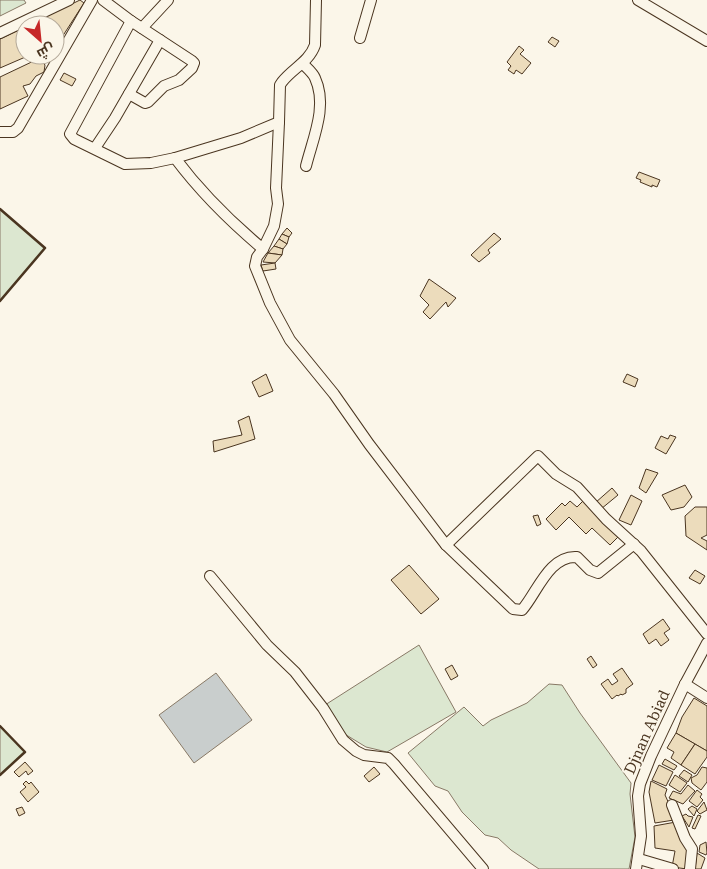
<svg xmlns="http://www.w3.org/2000/svg" width="707" height="869" viewBox="0 0 707 869" font-family="'Roboto Serif',Cairo,serif">
	<style>
		.green { fill: #dce7d0; stroke: #887966 }
		.water { fill: #c9cecd; stroke: #887966 }
		.building { fill: #ecdcbc; stroke: #4a3520 }
		.lines { fill: none; stroke-linecap: round; stroke-linejoin: round }
		.minor-casing { stroke: #4a3520; stroke-width: 12 }
		.minor { stroke: #fbf6e9; stroke-width: 10 }
		.wall { stroke: #4a3520; stroke-width: 2.5 }
		.labels { text-anchor: middle; stroke-width: 4; stroke-linejoin: round; paint-order: stroke }
		.street-label { font-size: 15px; fill: #4a3520; stroke: #fbf6e9 }
	</style>
	<rect width="100%" height="100%" fill="#fbf6e9"/>
	<g class="green">
		<path d="M 0,0 L 24,0 L 26,3 L 0,16 Z"/>
		<path d="M 0,209 L 45,248 L 0,301 Z"/>
		<path d="M 419,645 L 456,712 L 387,752 L 366,747 L 343,733 L 325,705 Z"/>
		<path d="M 549,684 L 562,685 L 580,713 L 631,783 L 630,794 L 635,837 L 629,869 L 539,869 L 511,850 L 498,838 L 485,835 L 462,812 L 448,791 L 435,786 L 408,753 L 464,707 L 483,726 L 491,720 L 527,703 Z"/>
		<path d="M 0,726 L 25,752 L 0,775 Z"/>
	</g>
	<path class="water" d="M 216,673 L 252,720 L 194,763 L 159,715 Z"/>
	<g class="building">
		<path d="M 80,0 L 84,3 L 55,48 L 55,25 L 29,25 Z"/>
		<path d="M 25,27 L 25,55 L 30,55 L 0,68 L 0,39 Z"/>
		<path d="M 552,37 L 559,41 L 555,47 L 548,42 Z"/>
		<path d="M 519,46 L 524,50 L 520,54 L 531,63 L 522,74 L 516,70 L 514,74 L 508,70 L 511,66 L 507,62 Z"/>
		<path d="M 40,58 L 45,65 L 44,72 L 36,76 L 30,84 L 23,86 L 28,96 L 0,109 L 0,77 Z"/>
		<path d="M 64,73 L 76,79 L 72,86 L 60,80 Z"/>
		<path d="M 639,172 L 660,180 L 657,187 L 652,185 L 652,187 L 640,182 L 641,180 L 636,178 Z"/>
		<path d="M 287,228 L 292,233 L 289,237 L 282,234 Z"/>
		<path d="M 494,233 L 501,239 L 488,250 L 490,253 L 479,262 L 471,255 Z"/>
		<path d="M 282,234 L 289,237 L 287,244 L 279,239 Z"/>
		<path d="M 279,239 L 287,244 L 283,249 L 274,246 Z"/>
		<path d="M 274,246 L 283,249 L 282,255 L 268,253 Z"/>
		<path d="M 268,253 L 282,255 L 275,263 L 263,262 Z"/>
		<path d="M 275,263 L 276,269 L 263,271 L 261,265 Z"/>
		<path d="M 429,279 L 456,298 L 448,307 L 446,302 L 430,319 L 423,312 L 429,305 L 420,296 Z"/>
		<path d="M 266,374 L 273,391 L 259,397 L 252,382 Z"/>
		<path d="M 627,374 L 638,379 L 635,387 L 623,382 Z"/>
		<path d="M 249,416 L 255,439 L 214,452 L 213,441 L 242,435 L 238,421 Z"/>
		<path d="M 670,435 L 676,437 L 666,454 L 655,448 L 661,436 L 668,439 Z"/>
		<path d="M 646,469 L 658,473 L 646,493 L 639,488 Z"/>
		<path d="M 685,485 L 692,497 L 684,507 L 671,510 L 662,495 Z"/>
		<path d="M 612,488 L 618,495 L 601,509 L 595,503 Z"/>
		<path d="M 631,495 L 642,501 L 631,525 L 619,520 Z"/>
		<path d="M 585,499 L 620,535 L 610,545 L 592,528 L 586,534 L 569,517 L 556,530 L 546,519 L 562,503 L 565,506 L 570,501 L 577,507 Z"/>
		<path d="M 695,507 L 707,507 L 707,535 L 701,538 L 707,541 L 707,550 L 686,536 L 685,516 Z"/>
		<path d="M 538,515 L 541,524 L 537,526 L 533,516 Z"/>
		<path d="M 409,565 L 439,599 L 421,614 L 391,580 Z"/>
		<path d="M 695,570 L 705,576 L 700,584 L 689,578 Z"/>
		<path d="M 663,619 L 670,629 L 664,633 L 669,640 L 661,646 L 656,639 L 649,644 L 643,634 Z"/>
		<path d="M 591,656 L 597,665 L 593,668 L 587,659 Z"/>
		<path d="M 452,665 L 458,676 L 451,680 L 445,669 Z"/>
		<path d="M 622,668 L 633,684 L 626,689 L 626,693 L 622,695 L 621,694 L 618,696 L 617,695 L 612,699 L 601,684 L 608,679 L 612,685 L 618,681 L 613,674 Z"/>
		<path d="M 694,698 L 707,706 L 707,751 L 676,733 L 682,717 Z"/>
		<path d="M 676,733 L 695,744 L 681,765 L 671,758 L 674,752 L 667,748 Z"/>
		<path d="M 695,744 L 707,751 L 707,757 L 695,774 L 681,765 Z"/>
		<path d="M 665,759 L 677,766 L 674,770 L 662,764 Z"/>
		<path d="M 25,762 L 33,771 L 28,775 L 26,771 L 19,777 L 14,772 Z"/>
		<path d="M 659,765 L 673,772 L 666,786 L 652,780 Z"/>
		<path d="M 374,767 L 380,774 L 369,782 L 364,776 Z"/>
		<path d="M 702,767 L 707,768 L 707,782 L 701,790 L 692,783 L 691,778 L 697,775 Z"/>
		<path d="M 684,770 L 692,775 L 688,782 L 679,776 Z"/>
		<path d="M 675,775 L 687,783 L 680,792 L 669,785 Z"/>
		<path d="M 26,781 L 29,784 L 31,782 L 39,792 L 28,802 L 20,792 L 26,787 L 23,784 Z"/>
		<path d="M 651,781 L 667,789 L 665,795 L 671,808 L 674,820 L 655,823 L 649,792 Z"/>
		<path d="M 688,785 L 695,791 L 683,804 L 669,798 L 673,791 L 681,794 Z"/>
		<path d="M 697,790 L 702,794 L 700,797 L 703,800 L 697,807 L 689,801 Z"/>
		<path d="M 704,802 L 707,810 L 700,814 L 697,811 Z"/>
		<path d="M 692,806 L 697,809 L 694,816 L 688,809 Z"/>
		<path d="M 22,807 L 25,813 L 19,816 L 16,809 Z"/>
		<path d="M 686,814 L 688,816 L 693,817 L 689,827 L 682,816 Z"/>
		<path d="M 698,815 L 701,816 L 695,829 L 692,828 Z"/>
		<path d="M 676,822 L 690,857 L 687,869 L 672,867 L 675,851 L 655,848 L 654,826 Z"/>
		<path d="M 706,842 L 707,853 L 706,855 L 699,852 L 700,845 Z"/>
		<path d="M 697,853 L 705,858 L 701,869 L 695,869 Z"/>
	</g>
	<g class="lines">
		<defs>
			<g id="minor">
				<path d="M 103,0 L 131,21 L 192,61 L 194,63 L 192,68 L 179,80 L 164,86 L 148,102 L 145,103 L 129,94"/>
				<path d="M 638,0 L 707,41"/>
				<path d="M 131,21 L 70,134 L 74,139 L 125,164 L 151,163 L 175,158 L 241,138 L 279,122 L 280,85 L 282,82 C 293,68 309,62 315,45 L 316,0"/>
				<path d="M 142,28 L 168,0"/>
				<path d="M 0,33 L 69,0"/>
				<path d="M 360,38 L 371,0"/>
				<path d="M 303,64 C 307,68 313,73 315,78 C 328,106 313,138 306,166"/>
				<path d="M 0,132 L 13,132 L 18,128 L 92,0"/>
				<path d="M 95,148 L 115,118 L 160,40"/>
				<path d="M 175,158 C 199,190 232,223 263,249 L 274,226 L 278,204 L 276,188 L 279,122"/>
				<path d="M 263,249 L 257,257 L 255,266 L 270,303 L 290,340 L 334,394 L 369,444 L 446,545 L 513,609 L 522,610 C 537,593 549,555 577,557 L 590,570 L 598,573 L 634,544"/>
				<path d="M 446,545 L 538,456 L 556,474 L 577,487 L 606,519 L 641,551 L 707,634"/>
				<path d="M 210,576 L 267,645 L 295,672 L 323,708 L 343,740 L 356,751 L 364,755 L 388,758 L 394,764 L 483,869"/>
				<path d="M 685,684 L 707,698"/>
				<path d="M 672,805 L 685,838 L 692,849 L 690,869"/>
				<path d="M 639,859 L 673,869"/>
				<path d="M 636,869 L 641,836 L 638,796 L 640,784 L 651,756 L 685,684 L 707,643"/>
			</g>
		</defs>
		<use href="#minor" class="minor-casing"/>
		<use href="#minor" class="minor"/>
		<g class="wall">
			<path d="M 0,209 L 45,248 L 0,301"/>
			<path d="M 0,726 L 25,752 L 0,775"/>
		</g>
	</g>
	<g class="labels">
		<g class="street-label">
			<text transform="translate(647 732) rotate(-66)" y="5">Djnan Abiad</text>
		</g>
	</g>
	<g transform="translate(40 40) rotate(153)"><circle r="24" fill="#fbf6e9" stroke="#b4a999"/>
	<path d="M0-4L9 19L0 12L-9 19Z" fill="#c62828"/>
	<text y="-8" font-size="14" font-weight="bold" text-anchor="middle" fill="#4a3520">ش</text>
	</g>
</svg>
